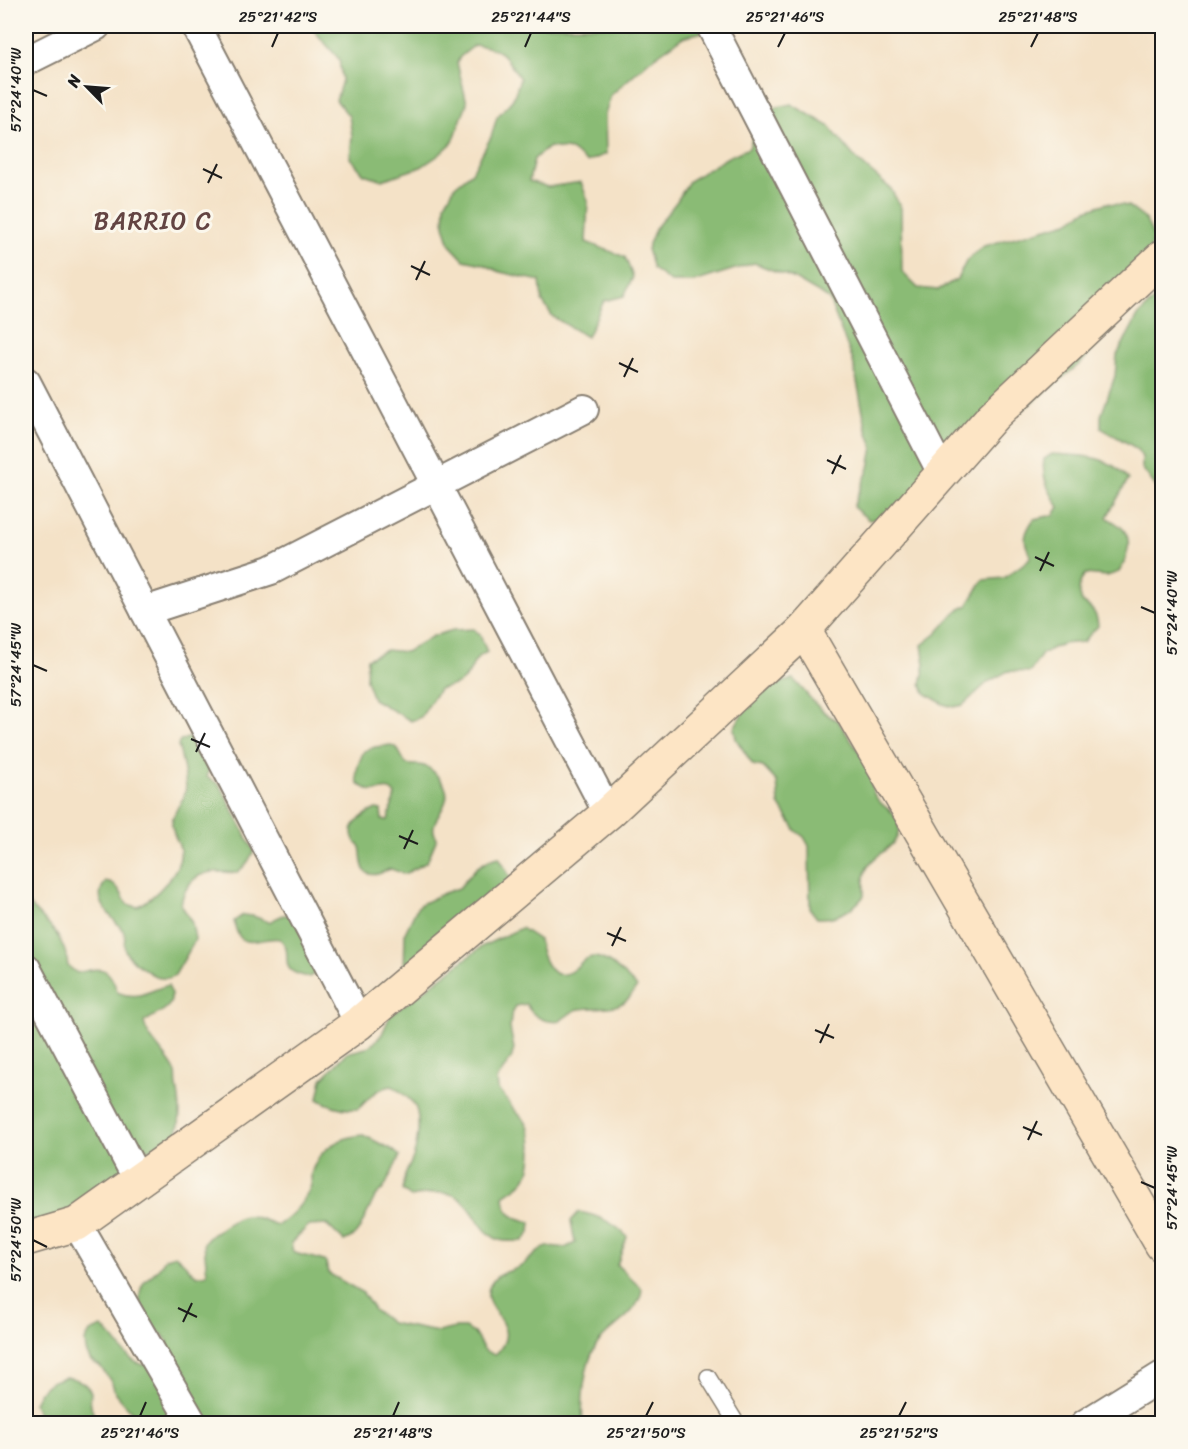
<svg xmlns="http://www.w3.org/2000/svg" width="1188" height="1449" viewBox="0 0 1188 1449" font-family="Sriracha,sans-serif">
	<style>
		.forest { fill: #8abb74; stroke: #536c48; stroke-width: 1.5 }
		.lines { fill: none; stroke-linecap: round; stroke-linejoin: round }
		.lane-casing { stroke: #887f72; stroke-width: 18 }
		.street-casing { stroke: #887f72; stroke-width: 32 }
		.secondary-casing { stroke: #887f72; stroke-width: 36 }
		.lane { stroke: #fff; stroke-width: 15 }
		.street { stroke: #fff; stroke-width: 28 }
		.secondary { stroke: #fde5c5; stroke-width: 33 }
		.ticks { fill: none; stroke: #1c1c1c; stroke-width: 2 }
		.labels { text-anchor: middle; stroke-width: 6; stroke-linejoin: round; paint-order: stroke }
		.neighbourhood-label { font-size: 24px; letter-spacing: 1.5px; fill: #634442; stroke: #fbf7ec }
		.neatline { fill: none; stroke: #1c1c1c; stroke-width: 2 }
		.ticks-label { font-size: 15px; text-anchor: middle; fill: #1c1c1c }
	</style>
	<rect width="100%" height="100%" fill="#fbf7ec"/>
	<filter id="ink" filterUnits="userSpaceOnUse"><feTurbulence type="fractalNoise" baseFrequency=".0167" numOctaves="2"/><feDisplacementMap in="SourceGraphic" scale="12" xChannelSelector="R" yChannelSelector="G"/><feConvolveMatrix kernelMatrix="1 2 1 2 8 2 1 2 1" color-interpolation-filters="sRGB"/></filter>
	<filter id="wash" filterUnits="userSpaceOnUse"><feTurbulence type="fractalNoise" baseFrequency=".008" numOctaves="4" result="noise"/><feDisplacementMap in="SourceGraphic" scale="24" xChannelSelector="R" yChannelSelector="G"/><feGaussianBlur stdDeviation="1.35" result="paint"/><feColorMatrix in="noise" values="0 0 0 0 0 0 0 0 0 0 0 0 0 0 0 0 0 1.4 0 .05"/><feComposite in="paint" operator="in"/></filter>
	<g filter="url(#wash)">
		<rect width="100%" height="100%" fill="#f4e2c7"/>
		<g class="forest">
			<path d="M 310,26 L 726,26 L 683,37 L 649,61 L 611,95 L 605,115 L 606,154 L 587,162 L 571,150 L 549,147 L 534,159 L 529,181 L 548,187 L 581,182 L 588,201 L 586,242 L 625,257 L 633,277 L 624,296 L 604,301 L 587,337 L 553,317 L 542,301 L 540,281 L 500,272 L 483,264 L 464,260 L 450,245 L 444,225 L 445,204 L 455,186 L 472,172 L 491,137 L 497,117 L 513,99 L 520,79 C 505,56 503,48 475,45 L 460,57 L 457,63 L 467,103 L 453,142 L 439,155 L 421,167 L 382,180 L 364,174 L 350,158 L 352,136 L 349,116 L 336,100 L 342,80 L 339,59 Z"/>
			<path d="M 791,104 L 829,126 L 857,160 L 891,189 L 901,208 L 902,272 L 918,288 L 938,290 L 957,279 L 967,260 L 984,246 L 1068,222 L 1086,210 L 1107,203 L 1128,206 L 1145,219 L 1154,237 L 1148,257 L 1123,316 L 1082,362 L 890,517 L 869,520 L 853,507 L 869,468 L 873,447 L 866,427 L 853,361 L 829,299 L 793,278 L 754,263 L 694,282 L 671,282 L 653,269 L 647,249 L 655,229 L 677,201 L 689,181 L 728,157 L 749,148 L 755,129 L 769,109 Z"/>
			<path d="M 1162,292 L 1162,495 L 1142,468 L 1142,457 L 1136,448 L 1101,428 L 1101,416 L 1115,376 L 1117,355 L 1138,316 Z"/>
			<path d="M 1052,454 C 1079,455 1112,455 1128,480 L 1107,517 C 1111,521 1119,524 1123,529 C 1134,542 1126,560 1119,572 L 1107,576 L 1085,574 C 1078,584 1078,590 1082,602 C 1093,609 1097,613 1098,626 L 1083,642 L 1062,644 L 1051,649 L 1042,654 L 1030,672 L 1008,671 L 988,682 L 963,705 L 953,707 L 943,704 L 925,693 L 921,684 L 925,664 L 922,645 L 936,634 L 958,610 L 967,606 L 983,580 L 1004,578 L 1027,561 L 1031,556 C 1022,541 1024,533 1034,519 L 1054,515 L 1059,507 C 1049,491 1041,479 1044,459 Z"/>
			<path d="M 474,629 L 480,635 L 487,652 C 468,661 475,671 462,681 C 457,686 446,687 439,689 L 421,717 L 411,721 L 373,699 L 366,680 L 367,659 L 386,650 L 406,652 L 433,636 L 453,630 Z"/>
			<path d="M 793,679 C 808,694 819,712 838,721 L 872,771 C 866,810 899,805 899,826 C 900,850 871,852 865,873 C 863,880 864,889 864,896 C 852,911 836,919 817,918 L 810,909 L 809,846 L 804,837 L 796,831 L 779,804 L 777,782 L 763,767 L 753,765 L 736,739 L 734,728 C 750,698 760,688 793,679 Z"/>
			<path d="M 200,733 L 210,762 L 207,777 L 220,785 L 254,851 L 246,865 L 236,873 C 228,873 220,871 212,872 C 194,874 184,887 181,904 L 192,923 L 195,939 L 193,944 L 175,975 C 171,978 167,979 161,978 C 153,977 127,958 125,950 C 123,944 126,938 124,932 C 114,918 89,900 106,882 C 119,884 121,894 127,904 L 137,907 C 154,898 184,870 180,849 C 178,840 171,832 172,822 C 173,811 183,803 185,792 C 188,784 181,755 178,746 L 180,741 Z"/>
			<path d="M 391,745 L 397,748 L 406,764 C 412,766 418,764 424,766 C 431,768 435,773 439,778 C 463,804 422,819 437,838 L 427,862 L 405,874 L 391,869 C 386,870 382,873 378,874 C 358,878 363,857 360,847 C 358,843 356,844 354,840 C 346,825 365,814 376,809 L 381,810 L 382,820 L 388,820 L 395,795 C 389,785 382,792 372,791 C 368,790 362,786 358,784 C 354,772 359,762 364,751 L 375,747 Z"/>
			<path d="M 499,857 L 515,886 L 404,974 L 405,933 L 417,908 L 421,904 L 444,893 L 459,888 L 476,868 L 489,860 Z"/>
			<path d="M 26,901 C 45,923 65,934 68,966 L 77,973 C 101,966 110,966 117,992 C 138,1001 148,991 168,985 C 179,1009 160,1011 144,1022 C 147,1041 169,1055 176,1073 C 177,1077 176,1083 177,1087 C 182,1110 183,1136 163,1152 L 154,1149 L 133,1151 L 123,1199 L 98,1232 L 26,1228 Z"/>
			<path d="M 243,915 L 253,916 L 269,922 L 283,915 L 294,915 L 319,971 L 309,977 C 272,971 297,954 280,939 C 262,935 239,956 234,921 Z"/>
			<path d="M 521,928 L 539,940 C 541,954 549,981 568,973 C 578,969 583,956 595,957 C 611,959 626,977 637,987 C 622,1014 606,1005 580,1009 C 571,1010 568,1017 560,1020 C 546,1025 532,1016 526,1004 L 516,1006 L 511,1016 L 510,1028 L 514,1049 L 511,1059 L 497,1079 L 498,1090 C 505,1095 507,1101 513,1108 C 517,1113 522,1117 526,1122 C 534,1135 534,1165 526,1178 C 521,1186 512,1190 504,1196 C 505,1215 514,1218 531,1222 L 530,1233 L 523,1241 C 516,1241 506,1242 499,1240 C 474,1229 473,1195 444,1193 C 433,1192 422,1195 411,1197 L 403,1191 C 402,1177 407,1172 412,1160 C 416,1151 417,1142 418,1132 C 420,1105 414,1101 392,1086 C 374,1089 370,1098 358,1109 C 343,1110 331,1107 318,1099 L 322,1079 L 347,1053 L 366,1048 L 375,1042 L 382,1034 L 390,1016 L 483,946 Z"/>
			<path d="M 363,1135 L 391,1149 L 400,1156 L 384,1188 L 375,1197 L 360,1228 L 354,1236 L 344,1241 L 327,1225 L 308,1226 L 291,1243 L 293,1252 C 304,1257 315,1257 326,1262 L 328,1273 L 363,1293 L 374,1310 L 391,1323 L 438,1332 L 455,1328 L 465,1328 L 474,1333 L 485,1351 L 495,1355 C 528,1322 471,1309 493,1281 C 501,1270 516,1272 525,1263 C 540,1250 544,1243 565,1248 L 575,1243 L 571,1221 L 579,1212 C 596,1215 616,1223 627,1237 L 617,1265 L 642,1289 C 639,1316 610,1325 596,1346 C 584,1364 581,1403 583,1423 L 148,1423 L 148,1419 L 138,1417 L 130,1410 L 115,1393 L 112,1383 L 100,1366 L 91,1361 L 86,1351 L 85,1341 L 90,1332 L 102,1327 C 115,1336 130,1370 149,1364 C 155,1362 161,1356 166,1353 L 168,1342 L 162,1334 L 144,1322 C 141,1310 135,1291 146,1280 C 154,1273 160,1269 165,1258 L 175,1255 C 184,1261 189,1270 197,1276 L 207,1274 L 204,1243 C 211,1234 238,1214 250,1216 C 259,1217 269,1223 278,1225 C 292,1216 306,1201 311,1185 C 312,1180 310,1175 312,1171 C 320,1147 341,1137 363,1135 Z"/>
			<path d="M 66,1377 C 78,1379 85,1382 91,1392 C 89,1405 92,1413 99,1423 L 41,1423 L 34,1403 C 41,1386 49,1381 66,1377 Z"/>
		</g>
	</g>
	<g filter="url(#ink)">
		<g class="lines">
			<defs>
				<path id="lane" d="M 708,1377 L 737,1424"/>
				<g id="street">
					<path d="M 196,26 L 608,813"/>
					<path d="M 711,26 L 942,473"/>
					<path d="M 26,61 L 96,26"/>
					<path d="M 26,382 L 359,1023"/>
					<path d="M 145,611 L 271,570 L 584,409"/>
					<path d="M 26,968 L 138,1180"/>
					<path d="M 77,1224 L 193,1424"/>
					<path d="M 1085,1424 L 1162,1376"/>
				</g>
				<g id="secondary">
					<path d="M 804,630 L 1162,1245"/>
					<path d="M 26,1239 L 77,1224 L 359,1023 L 608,813 L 804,630 L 993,416 L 1162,257"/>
				</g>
			</defs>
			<use href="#lane" class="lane-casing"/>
			<use href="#street" class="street-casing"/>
			<use href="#secondary" class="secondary-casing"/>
			<use href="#lane" class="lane"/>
			<use href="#street" class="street"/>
			<use href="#secondary" class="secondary"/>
		</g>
	</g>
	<path class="ticks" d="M 272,47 L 278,33M 525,47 L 531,33M 778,47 L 785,33M 1031,47 L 1038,33M 33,90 L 47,96M 203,169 L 222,178M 208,183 L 217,164M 411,266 L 430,275M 416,280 L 425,261M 619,363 L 638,372M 624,377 L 633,358M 827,460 L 846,469M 832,474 L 841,455M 1035,557 L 1054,566M 1040,571 L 1049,552M 1141,607 L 1155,613M 33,665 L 47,671M 191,739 L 210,747M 196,752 L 205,733M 399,836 L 418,844M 404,849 L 413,830M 607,933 L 626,941M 612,946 L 621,927M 815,1030 L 834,1038M 820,1043 L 829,1024M 1023,1127 L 1042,1135M 1028,1140 L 1037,1121M 1141,1182 L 1155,1188M 33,1240 L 47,1247M 178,1308 L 197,1317M 183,1322 L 192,1303M 140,1416 L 146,1402M 393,1416 L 399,1402M 646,1416 L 653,1402M 899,1416 L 906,1402"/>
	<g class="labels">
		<g class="neighbourhood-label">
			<text x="153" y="229">BARRIO C</text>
		</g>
	</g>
	<rect width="1188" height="1449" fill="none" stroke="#fbf7ec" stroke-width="66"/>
	<g transform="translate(87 87) rotate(295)" stroke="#fbf7ec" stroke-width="4.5" paint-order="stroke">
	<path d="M0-4.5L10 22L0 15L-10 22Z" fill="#1c1c1c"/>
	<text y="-9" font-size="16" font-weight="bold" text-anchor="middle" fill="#1c1c1c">N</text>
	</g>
	<rect x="33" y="33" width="1122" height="1383" class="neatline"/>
	<g class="ticks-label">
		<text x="278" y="22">25°21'42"S</text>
		<text x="531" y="22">25°21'44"S</text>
		<text x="785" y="22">25°21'46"S</text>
		<text x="1038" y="22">25°21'48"S</text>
		<text transform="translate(16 90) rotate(-90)" y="5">57°24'40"W</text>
		<text transform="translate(1172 613) rotate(-90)" y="5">57°24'40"W</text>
		<text transform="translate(16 665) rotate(-90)" y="5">57°24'45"W</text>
		<text transform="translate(1172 1188) rotate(-90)" y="5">57°24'45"W</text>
		<text transform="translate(16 1240) rotate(-90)" y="5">57°24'50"W</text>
		<text x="140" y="1438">25°21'46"S</text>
		<text x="393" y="1438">25°21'48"S</text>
		<text x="646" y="1438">25°21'50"S</text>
		<text x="899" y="1438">25°21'52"S</text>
	</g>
</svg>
